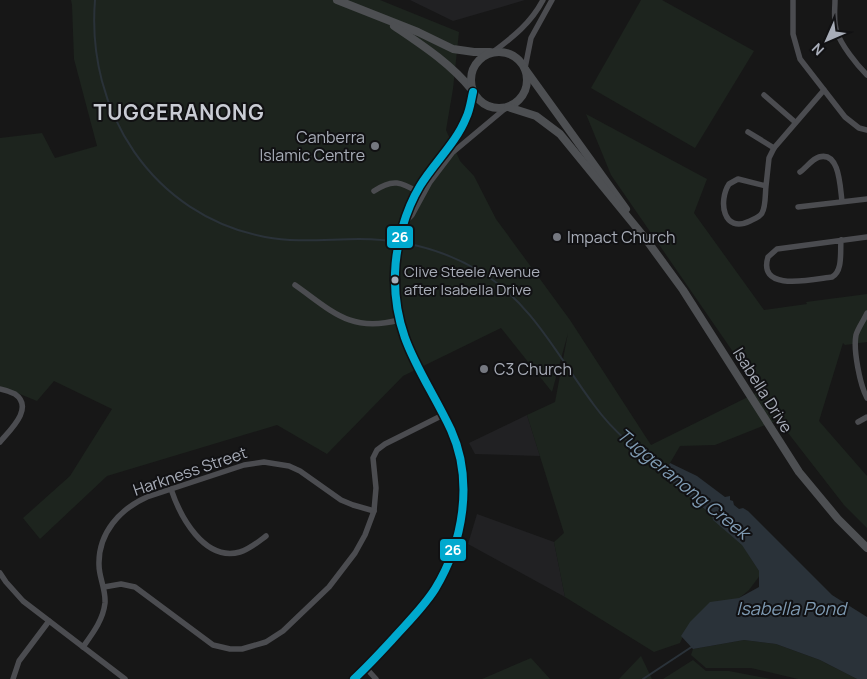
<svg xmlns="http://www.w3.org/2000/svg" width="867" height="679" viewBox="0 0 867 679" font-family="Manrope,sans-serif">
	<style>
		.built { fill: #212123 }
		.green { fill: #1d241e }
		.water { fill: #2a3239 }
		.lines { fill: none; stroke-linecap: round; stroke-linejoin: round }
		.stream { stroke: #2a3239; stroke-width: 2 }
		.minor { stroke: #4b4c50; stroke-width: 5.5 }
		.major { stroke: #4d4f52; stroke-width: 8 }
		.bus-1-casing { stroke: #111113; stroke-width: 11 }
		.bus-1 { stroke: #00a9ce; stroke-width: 8 }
		.poi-dot { fill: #757880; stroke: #111113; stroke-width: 2 }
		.bus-dot { fill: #a8adb8; stroke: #111113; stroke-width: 2 }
		.labels { text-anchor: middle; stroke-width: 4; stroke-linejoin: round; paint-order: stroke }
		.bus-label { font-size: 15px; fill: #a8adb8; stroke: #111113; text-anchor: start }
		.poi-label { font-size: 16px; fill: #a8adb8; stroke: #111113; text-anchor: start }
		.street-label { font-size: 16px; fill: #a8adb8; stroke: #111113 }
		.water-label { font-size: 18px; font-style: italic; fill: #7f9bb3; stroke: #111113 }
		.district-label { font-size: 21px; font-weight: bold; letter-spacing: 1px; fill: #c9ccd4; stroke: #111113 }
		.line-badge { stroke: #111113; stroke-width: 2 }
		.badge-label { font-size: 14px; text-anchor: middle; font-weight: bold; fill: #fff }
	</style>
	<rect width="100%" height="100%" fill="#171717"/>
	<g class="built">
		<path d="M 410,0 L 525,0 L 453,21 Z"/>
		<path d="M 527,415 L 540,456 L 475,454 L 469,443 Z"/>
		<path d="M 477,514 L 554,542 L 565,597 L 468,544 Z"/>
	</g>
	<g class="green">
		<path d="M 71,0 L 380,0 L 459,32 L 453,89 L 446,130 L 460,161 L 474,176 L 496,219 L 570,320 L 651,445 L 760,391 L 611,175 L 586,114 L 707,179 L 694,213 L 764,310 L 807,304 L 806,302 L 867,294 L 867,342 L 845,345 L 843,343 L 819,421 L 867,476 L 867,528 L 844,505 L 778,420 L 715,445 L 680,446 L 663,475 L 712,515 L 718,523 L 742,544 L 761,574 L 749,590 L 726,609 L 685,632 L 680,643 L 654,652 L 565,597 L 554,542 L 564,533 L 527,415 L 555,402 L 568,333 L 552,392 L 501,328 L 403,376 L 327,454 L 277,425 L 107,476 L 40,539 L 23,518 L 70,476 L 112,409 L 54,381 L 37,401 L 0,386 L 0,138 L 42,133 L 55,158 L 97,146 L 74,59 L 72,5 Z"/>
		<path d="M 641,0 L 662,0 L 754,51 L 695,148 L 591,88 Z"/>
		<path d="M 744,640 L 776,644 L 820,660 L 857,679 L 798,679 L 751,668 L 706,668 L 691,655 L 693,649 Z"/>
		<path d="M 641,656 L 652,679 L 619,679 Z"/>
		<path d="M 531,658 L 550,679 L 482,679 Z"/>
		<path d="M 693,660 L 706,671 L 729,671 L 771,679 L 663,679 Z"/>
	</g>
	<path class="water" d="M 670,463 L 697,476 L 725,497 L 730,496 L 730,500 L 733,501 L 734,505 L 739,509 L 743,508 L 748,511 L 832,595 L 867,617 L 867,679 L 857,679 L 820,660 L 776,644 L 744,640 L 693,649 L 681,636 L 690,622 L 710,602 L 739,598 L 759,587 L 759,571 L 742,545 L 713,520 L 712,515 L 663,475 Z"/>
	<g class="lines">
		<g class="stream">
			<path d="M 95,0 C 86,111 152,215 265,237 C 297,243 328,239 359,239 C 403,239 443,249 481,272 C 533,304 558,357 594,405 C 615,434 638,451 667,471"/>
			<path d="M 643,679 L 693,646"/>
		</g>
		<g class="minor">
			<path d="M 793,0 L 793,34 L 800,59 L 845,117 L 859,128 L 867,130"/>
			<path d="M 835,0 C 835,10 833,22 837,32 C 841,45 857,65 867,75"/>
			<path d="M 493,52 C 513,37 531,23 543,0"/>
			<path d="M 525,68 L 531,38 L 552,0"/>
			<path d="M 764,95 L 795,122"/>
			<path d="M 748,132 L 774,148"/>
			<path d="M 800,172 C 806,168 812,159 819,157 C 840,151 840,188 842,201"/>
			<path d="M 766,186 C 765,194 766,206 762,213 C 760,217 754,219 750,221 C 723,234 718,201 729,184 L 738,179 L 766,186 L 769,158 L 774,148 L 824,90"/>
			<path d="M 374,191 C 393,178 401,182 420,193"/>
			<path d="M 798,207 L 867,199"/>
			<path d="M 406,221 L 412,215 L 430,182 L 452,153 L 507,107"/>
			<path d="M 841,240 C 840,252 843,271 832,277 C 814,279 757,293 768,257 L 777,249 L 867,237"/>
			<path d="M 295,285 C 332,311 350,333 399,320"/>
			<path d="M 867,313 C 864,320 858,328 856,335 C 853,350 860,385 867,398"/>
			<path d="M 0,389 C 5,390 11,392 15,394 C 35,408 9,431 0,442"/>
			<path d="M 858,422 L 867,417"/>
			<path d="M 171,489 C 180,516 204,562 240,552 C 250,549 258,542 266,536"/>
			<path d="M 0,573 L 6,582 L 23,601 L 125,679"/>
			<path d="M 104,587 L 121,584 L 135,587 L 213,645 L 230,649 L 242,649 L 266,642 L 283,631 L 329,587 L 355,553 L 365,535 L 374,511 L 376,488 L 373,458 L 377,450 L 385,444 L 443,415"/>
			<path d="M 83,647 C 93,633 103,620 105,603 C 106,589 99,578 99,565 C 98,533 120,509 147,497 L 244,465 L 264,462 L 289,466 L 300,471 L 341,500 L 353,505 L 374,511"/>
			<path d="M 366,668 L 376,679"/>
			<path d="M 13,679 L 19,661 L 49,621"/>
			<path d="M 354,679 C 367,667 379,654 391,641 C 406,624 423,608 435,589 C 463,543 474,481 451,430 C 424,373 393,340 395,273 C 396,244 405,211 420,186 C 434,163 456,143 466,118 C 470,110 471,100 473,92"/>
		</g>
		<g class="major">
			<path d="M 337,0 L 418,32 L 453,49 L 474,52 L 490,52"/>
			<path d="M 394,26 C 422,45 450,63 472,90"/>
			<circle cx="499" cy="80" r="28"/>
			<path d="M 525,69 L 626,209"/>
			<path d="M 508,107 L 536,116 L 560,134 L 645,238 L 683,290 L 799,472 L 838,519 L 867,548"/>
		</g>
		<defs>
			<path id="bus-1" d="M 354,679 C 367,667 379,654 391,641 C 406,624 423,608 435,589 C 463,543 474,481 451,430 C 424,373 393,340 395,273 C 396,244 405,211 420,186 C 434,163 456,143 466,118 C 470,110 471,100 473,92"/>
		</defs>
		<use href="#bus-1" class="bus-1-casing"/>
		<use href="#bus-1" class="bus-1"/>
	</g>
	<g class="poi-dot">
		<circle cx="375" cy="146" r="5"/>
		<circle cx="557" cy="237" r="5"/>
		<circle cx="484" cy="369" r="5"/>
	</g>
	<circle class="bus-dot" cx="395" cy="280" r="4.5"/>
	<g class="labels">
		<g class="bus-label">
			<text x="404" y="277">Clive Steele Avenue<tspan x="404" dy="18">after Isabella Drive</tspan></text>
		</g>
		<g class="poi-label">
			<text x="365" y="143" text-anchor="end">Canberra<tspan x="365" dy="18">Islamic Centre</tspan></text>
			<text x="567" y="243">Impact Church</text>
			<text x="494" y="375">C3 Church</text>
		</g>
		<g class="street-label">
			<text transform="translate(763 390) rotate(58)" y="6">Isabella Drive</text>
			<text transform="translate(190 471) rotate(-19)" y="6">Harkness Street</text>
		</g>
		<g class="water-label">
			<text transform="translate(683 484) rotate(39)" y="6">Tuggeranong Creek</text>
			<text x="791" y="615">Isabella Pond</text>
		</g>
		<g class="district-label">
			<text x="179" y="120">TUGGERANONG</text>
		</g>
	</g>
	<g class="line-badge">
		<rect x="386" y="225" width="28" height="24" rx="5" fill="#00a9ce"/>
		<rect x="439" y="538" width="28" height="24" rx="5" fill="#00a9ce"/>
	</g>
	<g class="badge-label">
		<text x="400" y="242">26</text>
		<text x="453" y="555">26</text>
	</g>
	<g transform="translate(827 40) rotate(225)" stroke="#111113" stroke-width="4" paint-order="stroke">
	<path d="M0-4L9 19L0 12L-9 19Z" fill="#a8adb8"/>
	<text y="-8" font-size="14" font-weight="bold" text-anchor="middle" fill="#a8adb8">N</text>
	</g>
</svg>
